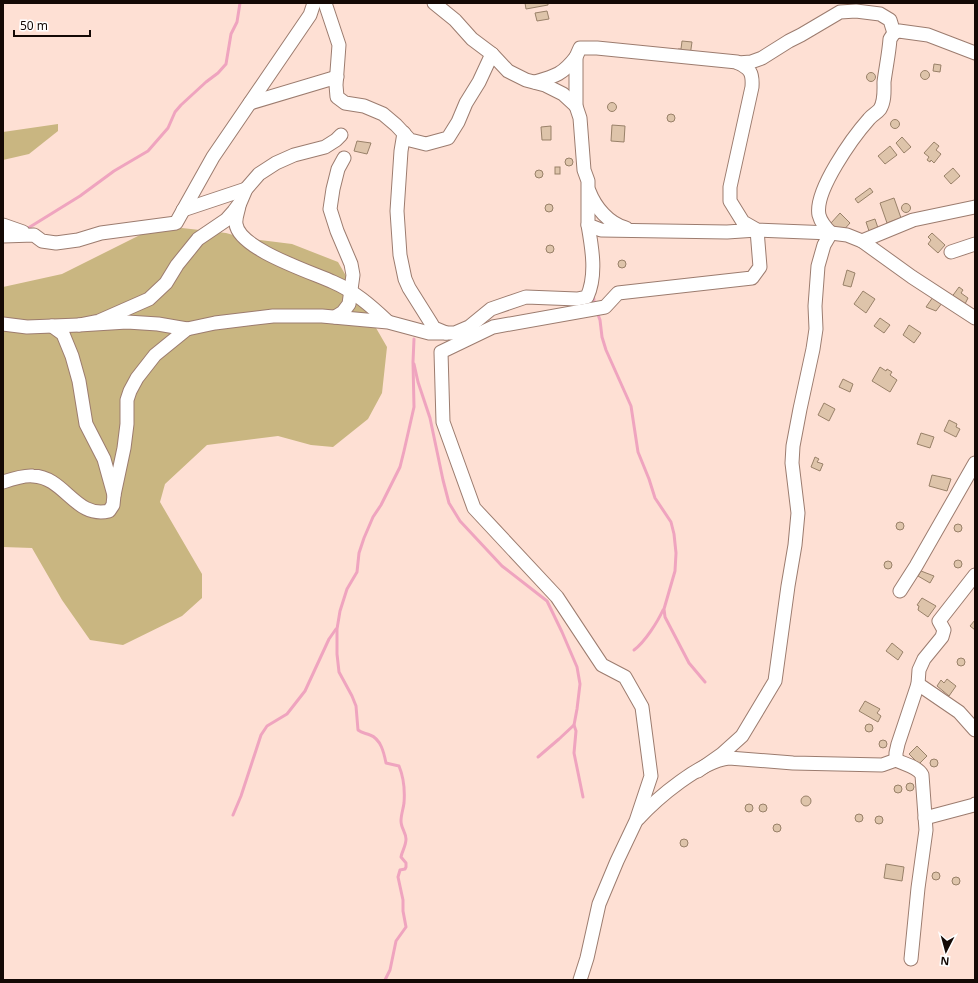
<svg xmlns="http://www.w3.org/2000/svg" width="978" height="983" viewBox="0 0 978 983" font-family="'Noto Sans',sans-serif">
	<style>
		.green { fill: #c9b681 }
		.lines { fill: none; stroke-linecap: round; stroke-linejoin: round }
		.stream { stroke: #efa4bf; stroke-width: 3 }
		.building { fill: #dec4aa; stroke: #998169 }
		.minor-casing { stroke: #9c7c6f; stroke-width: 15 }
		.minor { stroke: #fff; stroke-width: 13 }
	</style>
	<rect width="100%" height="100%" fill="#fee0d4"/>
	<g class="green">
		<path d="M 58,124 L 58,131 L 29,154 L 3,160 L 3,132 Z"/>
		<path d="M 182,228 L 226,233 L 244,238 L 292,244 L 338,262 L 387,347 L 382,393 L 368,419 L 333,447 L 311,445 L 278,436 L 207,445 L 165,484 L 160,502 L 202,574 L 202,598 L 182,616 L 123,645 L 90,640 L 62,600 L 32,548 L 3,547 L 3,287 L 62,274 L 144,233 Z"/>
	</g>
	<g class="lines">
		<g class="stream">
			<path d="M 25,230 L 80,196 L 114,171 L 148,151 L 168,128 L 175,112 L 181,105 L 206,82 L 218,73 L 226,64 L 231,34 L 237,22 L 240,3"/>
			<path d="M 593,294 L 595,306"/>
			<path d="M 597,312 L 600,320 L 602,337 L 606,350 L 631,406 L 638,452 L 649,479 L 655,498 L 671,522 L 674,534 L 676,553 L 675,571 L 664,609 L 665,617 L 689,663 L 705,682"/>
			<path d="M 414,364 L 418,382 L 430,418 L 443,480 L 449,503 L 460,521 L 502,566 L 547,601 L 562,632 L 577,667 L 580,684 L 577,709 L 574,725 L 576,731 L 574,753 L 583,797"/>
			<path d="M 634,650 C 645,642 658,621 663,610"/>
			<path d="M 538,757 L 559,739 L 574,725"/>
			<path d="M 233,815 L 241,796 L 261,735 L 267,726 L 287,714 L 305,691 L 329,639 L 336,629"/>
			<path d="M 385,980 L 390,970 L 396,941 L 406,927 L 403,911 L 403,900 L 398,877 L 400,870 L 405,869 L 406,867 L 406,863 L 401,857 C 402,851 406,846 406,839 C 406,833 401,828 401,821 C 401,815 403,810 404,803 C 405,790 404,778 399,766 L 386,763 C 384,753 381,739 370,735 C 365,733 362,733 358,730 L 356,706 L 352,696 L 339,672 L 337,654 L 337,629 L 340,611 L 347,589 L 357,572 L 359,553 L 364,538 L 373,517 L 381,505 L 400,467 L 404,451 L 414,407 L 413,362 L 414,339"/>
		</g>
	</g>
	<g class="building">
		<path d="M 525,3 L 548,3 L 548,5 L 526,9 Z"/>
		<path d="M 547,11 L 549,19 L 537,21 L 535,13 Z"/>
		<path d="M 682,41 L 692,42 L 690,56 L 677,54 L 678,49 L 681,49 Z"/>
		<path d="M 934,64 L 941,65 L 940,72 L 933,71 Z"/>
		<circle cx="925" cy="75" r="4.5"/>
		<circle cx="871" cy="77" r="4.5"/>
		<circle cx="612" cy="107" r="4.5"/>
		<circle cx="671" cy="118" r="4"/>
		<circle cx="895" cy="124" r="4.5"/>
		<path d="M 612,125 L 625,126 L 624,142 L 611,141 Z"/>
		<path d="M 551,126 L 551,140 L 542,140 L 541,127 Z"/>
		<path d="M 902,137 L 911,147 L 904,153 L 896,143 Z"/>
		<path d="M 357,141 L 371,143 L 367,154 L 354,151 Z"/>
		<path d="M 934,142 L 939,146 L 936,150 L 941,154 L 934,163 L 931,160 L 930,162 L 927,160 L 929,157 L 924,153 Z"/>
		<path d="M 890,146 L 897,155 L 885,164 L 878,156 Z"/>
		<circle cx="569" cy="162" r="4"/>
		<rect x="555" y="167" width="5" height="7"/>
		<path d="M 953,168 L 960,176 L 951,184 L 944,176 Z"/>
		<circle cx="539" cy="174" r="4"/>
		<path d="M 870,188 L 873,192 L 858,203 L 855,199 Z"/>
		<path d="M 894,198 L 901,218 L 887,223 L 880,203 Z"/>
		<circle cx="906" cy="208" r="4.5"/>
		<circle cx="549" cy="208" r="4"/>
		<path d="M 840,213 L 850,223 L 841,233 L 831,223 Z"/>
		<path d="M 875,219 L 878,228 L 869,231 L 866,222 Z"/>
		<path d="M 932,233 L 945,245 L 938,253 L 928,244 L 931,240 L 928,237 Z"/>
		<circle cx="550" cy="249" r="4"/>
		<circle cx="622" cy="264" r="4"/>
		<path d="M 847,270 L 855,273 L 851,287 L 843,285 Z"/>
		<path d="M 959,287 L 963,290 L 961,293 L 968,298 L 964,306 L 951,298 Z"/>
		<path d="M 863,291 L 875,299 L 866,313 L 854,304 Z"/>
		<path d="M 933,297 L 942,303 L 936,311 L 926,307 Z"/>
		<path d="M 880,318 L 890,325 L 884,333 L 874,326 Z"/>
		<path d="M 909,325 L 921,333 L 914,343 L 903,335 Z"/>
		<path d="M 880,367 L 886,371 L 887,369 L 892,372 L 890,375 L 897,380 L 890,392 L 872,381 Z"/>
		<path d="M 843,379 L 853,384 L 850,392 L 839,387 Z"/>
		<path d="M 824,403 L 835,409 L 829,421 L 818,415 Z"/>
		<path d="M 949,420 L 957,424 L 956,427 L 960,429 L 956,437 L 944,431 Z"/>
		<path d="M 921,433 L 934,437 L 930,448 L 917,444 Z"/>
		<path d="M 815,457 L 819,459 L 817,462 L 823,464 L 820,471 L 811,467 Z"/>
		<path d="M 932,475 L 951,479 L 947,491 L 929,486 Z"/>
		<circle cx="900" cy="526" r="4"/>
		<circle cx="958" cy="528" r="4"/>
		<circle cx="958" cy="564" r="4"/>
		<circle cx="888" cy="565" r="4"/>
		<path d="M 921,571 L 934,576 L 930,583 L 918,576 Z"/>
		<path d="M 922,598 L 936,606 L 928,617 L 918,610 L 919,606 L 917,605 Z"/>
		<path d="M 975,620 L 975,630 L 970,626 Z"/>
		<path d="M 892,643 L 903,652 L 898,660 L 886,651 Z"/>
		<circle cx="961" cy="662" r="4"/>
		<path d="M 947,679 L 956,686 L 949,696 L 937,686 L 941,680 L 944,683 Z"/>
		<path d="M 865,701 L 880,709 L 877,713 L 881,716 L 878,722 L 859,711 Z"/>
		<circle cx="869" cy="728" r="4"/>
		<circle cx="883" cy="744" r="4"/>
		<path d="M 917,746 L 927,756 L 919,764 L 909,754 Z"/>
		<circle cx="934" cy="763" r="4"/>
		<circle cx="910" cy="787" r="4"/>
		<circle cx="898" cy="789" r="4"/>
		<circle cx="806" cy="801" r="5"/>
		<circle cx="749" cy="808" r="4"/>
		<circle cx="763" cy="808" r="4"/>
		<circle cx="859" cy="818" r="4"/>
		<circle cx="879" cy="820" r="4"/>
		<circle cx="777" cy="828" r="4"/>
		<circle cx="684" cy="843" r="4"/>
		<path d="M 886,864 L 904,867 L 902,881 L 884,878 Z"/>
		<circle cx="936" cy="876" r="4"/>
		<circle cx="956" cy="881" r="4"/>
	</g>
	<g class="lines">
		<defs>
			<g id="minor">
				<path d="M 325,3 L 339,45 L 336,85 L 337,97 L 345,103 L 364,106 L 383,114 L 396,125 L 410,140 L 426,144 L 448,138 L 458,122 L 466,103 L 479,82 L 492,54"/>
				<path d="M 434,3 L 455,20 L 472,39 L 492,54 L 508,71 L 526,80 L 545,85 L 563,94 L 576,106"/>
				<path d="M 738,63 L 751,62 L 762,58 L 789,41 L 801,35 L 840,12 L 856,11 L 880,14 L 890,20 L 894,33"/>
				<path d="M 535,82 C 556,76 563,74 576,57"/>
				<path d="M 250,103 L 337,77"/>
				<path d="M 404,133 L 401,151 L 397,211 L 400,255 L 405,279 L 409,288 L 431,323 L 434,328 L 446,333"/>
				<path d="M 589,191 C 595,207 609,224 626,228"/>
				<path d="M 239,206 C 238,212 235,218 236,224 C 239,249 311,272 333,282 C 354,291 371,306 387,321"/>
				<path d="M 183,210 L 246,189"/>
				<path d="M 3,225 L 23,232"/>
				<path d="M 757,230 L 743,222 L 730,201 L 730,187 L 752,87 C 753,72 750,69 737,62 L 597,48 L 580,48 L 576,57 L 576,106 L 580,118 L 584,170 L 588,181 L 588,225 L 601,230 L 727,232 L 757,230 L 831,233 L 847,235 L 862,241 L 912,277 L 975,318"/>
				<path d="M 3,236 L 34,235 L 42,241 L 56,243 L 78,240 L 101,233 L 176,223 L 213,157 L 310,15 L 314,3"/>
				<path d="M 862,241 L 913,220 L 975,207"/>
				<path d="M 951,252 L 975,244"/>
				<path d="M 335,317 L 343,312 L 349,304 L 353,275 L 351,264 L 337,231 L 330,209 L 333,189 L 338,169 L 344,158"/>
				<path d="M 3,324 L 27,327 L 79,325 L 99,321 L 149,299 L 166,283 L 177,265 L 198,239 L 226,220 L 234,211 L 240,203 L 246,189 L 259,174 L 276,163 L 294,155 L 325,147 L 336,140 L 341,135"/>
				<path d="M 79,325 L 127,322 L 158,324 L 187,329 L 215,323 L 273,316 L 322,316 L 388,322 L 429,333 L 455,333 L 469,327 L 491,309 L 526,297 L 577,299 L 587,297 C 597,275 592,248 588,225"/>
				<path d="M 52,326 L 63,334 L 72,356 L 79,381 L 86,424 L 104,459 L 114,495 L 124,448 L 127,424 L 127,400 L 130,391 L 137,378 L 155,355 L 187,329"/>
				<path d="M 3,482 C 12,479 24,475 33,476 C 65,477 75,519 109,511 L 113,505 L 114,495"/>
				<path d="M 900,591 L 916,566 L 975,463"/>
				<path d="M 918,684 L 959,712 L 975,730"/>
				<path d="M 896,760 L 896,753 L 898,744 L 918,684 L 919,670 L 924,659 L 942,637 L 944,630 L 939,621 L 975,575"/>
				<path d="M 698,771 L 722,754 L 742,736 L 775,681 L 788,586 L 795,545 L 798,513 L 792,463 L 793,446 L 800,409 L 813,349 L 816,329 L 815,306 L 818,266 L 824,245 L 831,233 C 826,228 821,223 819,215 C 814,191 853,137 869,119 C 872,115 877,113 880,109 C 885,101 884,90 884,82 C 886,67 889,53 890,39 L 894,33 L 899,31 L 928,35 L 975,53"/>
				<path d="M 925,818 L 974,805 L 975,804"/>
				<path d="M 638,819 C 657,798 701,761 729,758 L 793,763 L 882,765 L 896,760 C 904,764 918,767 922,775 L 926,830 L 918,888 L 911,959"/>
				<path d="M 580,980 L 587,958 L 599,904 L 617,861 L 636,821 L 651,776 L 642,707 L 625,677 L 602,665 L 557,597 L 474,508 L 443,422 L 441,352 L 493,327 L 605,307 L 618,293 L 752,278 L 760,267 L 757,230"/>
			</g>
		</defs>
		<use href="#minor" class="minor-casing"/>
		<use href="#minor" class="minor"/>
	</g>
	<rect width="978" height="983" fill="none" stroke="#140905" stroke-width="8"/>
	<g transform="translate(946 951) rotate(186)" stroke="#ffffff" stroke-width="3" paint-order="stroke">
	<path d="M0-3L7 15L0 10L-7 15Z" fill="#140905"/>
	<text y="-6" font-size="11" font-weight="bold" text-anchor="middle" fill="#140905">N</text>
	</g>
	<path d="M14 30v6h76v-6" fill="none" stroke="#140905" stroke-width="2"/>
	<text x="20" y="30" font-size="12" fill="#140905" stroke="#ffffff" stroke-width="3" paint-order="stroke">50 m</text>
</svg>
